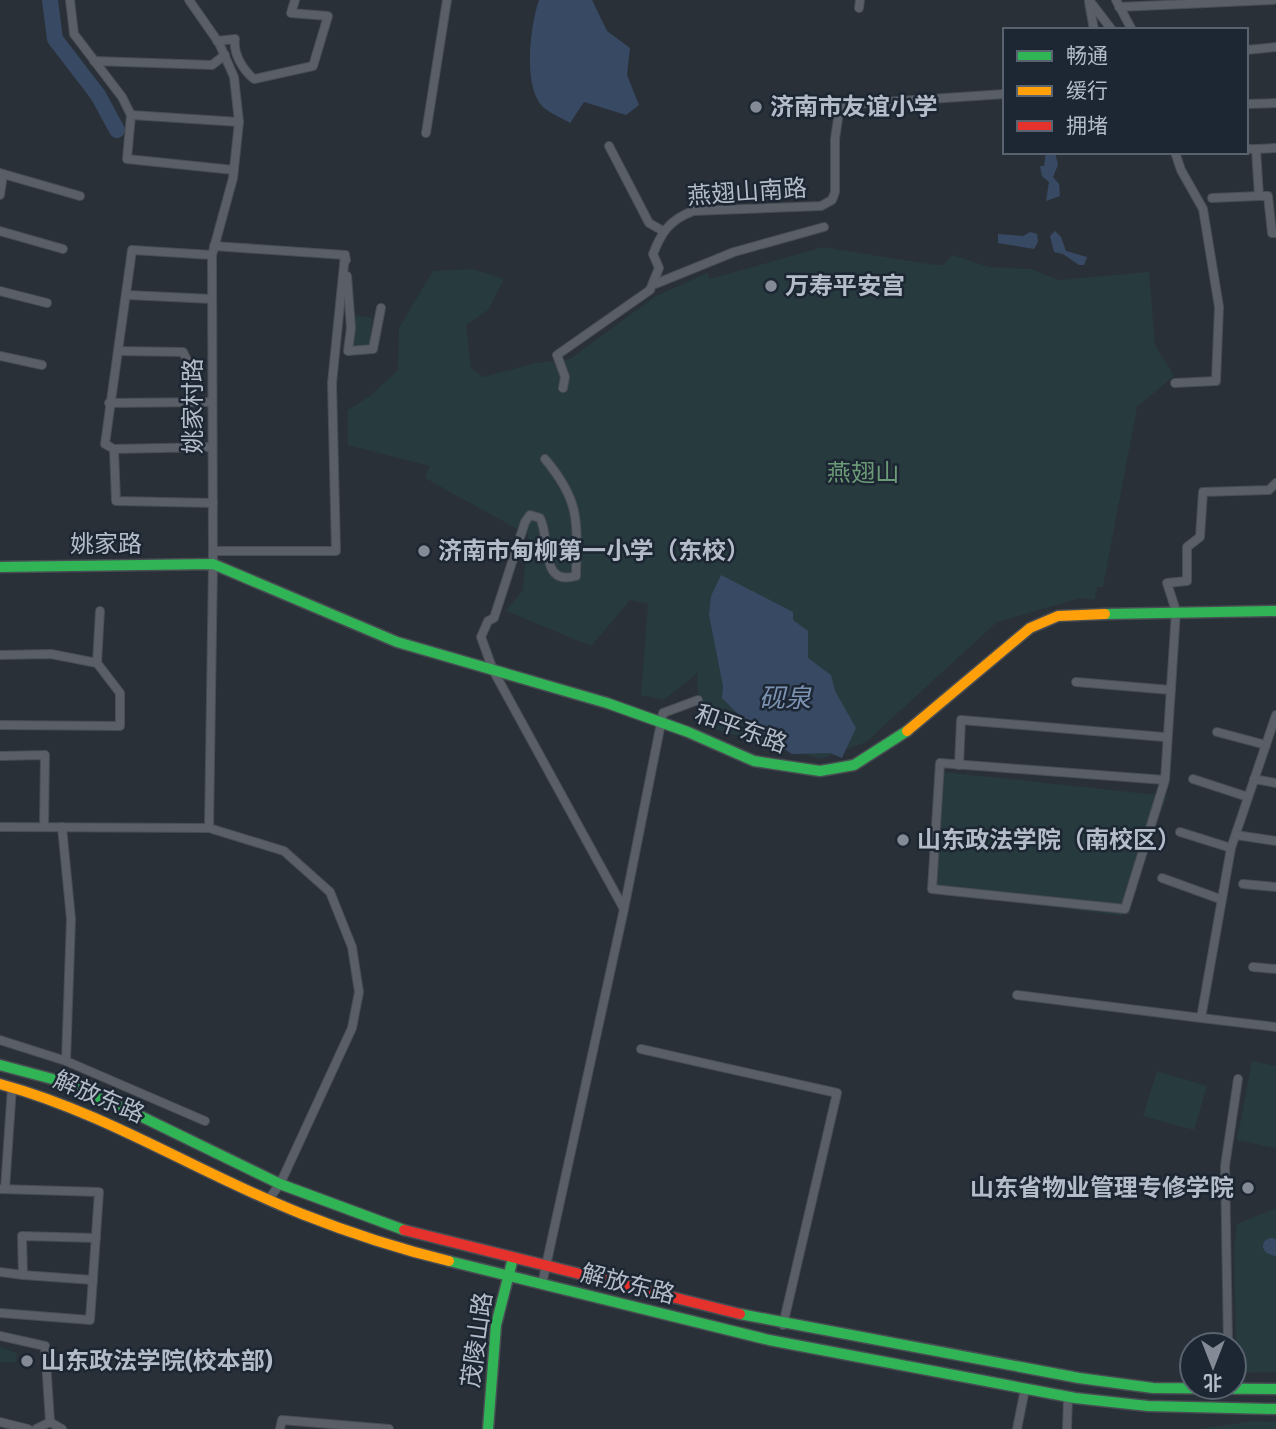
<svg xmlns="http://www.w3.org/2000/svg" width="1276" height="1429" viewBox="0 0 1276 1429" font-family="'Fira Sans','Noto Sans SC',sans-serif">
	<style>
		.green { fill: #273a3e }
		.water { fill: #384963 }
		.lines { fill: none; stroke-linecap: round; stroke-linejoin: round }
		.river { stroke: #384963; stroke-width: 16 }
		.street-casing { stroke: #484c53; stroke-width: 10 }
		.fast-casing { stroke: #484c53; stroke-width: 13 }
		.slow-casing { stroke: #484c53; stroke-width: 13 }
		.jam-casing { stroke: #484c53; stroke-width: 13 }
		.street { stroke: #5a5e66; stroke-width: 8 }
		.fast { stroke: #30b455; stroke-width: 10 }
		.slow { stroke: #ff9f0a; stroke-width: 10 }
		.jam { stroke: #e5322d; stroke-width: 10 }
		.poi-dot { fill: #848b96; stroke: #1d2633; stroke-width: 2.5 }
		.labels { text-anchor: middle; stroke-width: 5; stroke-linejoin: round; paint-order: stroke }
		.poi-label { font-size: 24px; font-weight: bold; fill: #b4bcc9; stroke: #1d2633; text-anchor: start }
		.street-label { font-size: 24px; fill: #b4bcc9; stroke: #1d2633 }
		.park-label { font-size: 24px; fill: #6b9a76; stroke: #1d2633 }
		.water-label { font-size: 26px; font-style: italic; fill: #7c92b1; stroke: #1d2633 }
	</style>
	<rect width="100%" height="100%" fill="#2a3038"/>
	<g class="green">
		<path d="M 823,247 L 935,265 L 943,265 L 952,255 L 989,267 L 1031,269 L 1059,280 L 1149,272 L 1155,345 L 1174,376 L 1137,407 L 1103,587 L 1097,587 L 1095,600 L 1080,598 L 997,622 L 866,742 L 821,759 L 699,725 L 697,673 L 664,700 L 641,695 L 648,604 L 630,600 L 591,646 L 506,611 L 523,590 L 528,535 L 425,478 L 430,466 L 348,445 L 348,410 L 370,396 L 398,370 L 399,328 L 433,271 L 473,269 L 504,279 L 488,310 L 466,325 L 471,368 L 483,377 L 536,363 L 570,359 L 656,296 L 707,273 L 710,279 Z"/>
		<path d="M 354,315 L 372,318 L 370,345 L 351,345 Z"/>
		<path d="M 934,771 L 1167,796 L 1122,916 L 929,891 Z"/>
		<path d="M 1252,1061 L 1276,1066 L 1276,1148 L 1237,1140 Z"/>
		<path d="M 1157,1071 L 1207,1086 L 1194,1130 L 1143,1116 Z"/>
		<path d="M 1276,1208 L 1276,1372 L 1237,1373 L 1234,1252 L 1237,1224 Z"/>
		<path d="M 0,1347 L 17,1353 L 16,1362 L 0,1362 Z"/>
		<path d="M 1255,1421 L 1276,1422 L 1276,1429 L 1195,1429 Z"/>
	</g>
	<g class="water">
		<path d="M 539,0 L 592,0 L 607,31 L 630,48 L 627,75 L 639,105 L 626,115 L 584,102 L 570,123 C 562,118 549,113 542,106 C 523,85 530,26 539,0 Z"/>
		<path d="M 1046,152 L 1055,152 L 1058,165 L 1053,177 L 1059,184 L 1060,196 L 1046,201 L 1049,182 L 1042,176 L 1040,166 L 1044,166 Z"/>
		<path d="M 1055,231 L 1061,237 L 1066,251 L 1087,257 L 1084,265 L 1079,265 L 1063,254 L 1054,252 L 1050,236 Z"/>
		<path d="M 1030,232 L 1037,234 L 1038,242 L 1034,249 L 998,243 L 998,234 L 1023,236 Z"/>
		<path d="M 721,575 L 793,612 L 793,620 L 808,631 L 808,658 L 831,675 L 835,691 L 856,728 L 842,758 L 830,753 L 792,754 L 776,744 L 769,749 L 756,733 L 749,731 L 746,722 L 722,698 L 723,686 L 709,615 L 711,596 Z"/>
	</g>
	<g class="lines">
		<g class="river">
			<path d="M 50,0 L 55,39 L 98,95 L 117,130"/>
			<path d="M 1271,1246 L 1276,1248"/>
		</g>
		<defs>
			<g id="street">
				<path d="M 70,0 L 74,34 L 122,97 L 131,115 L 127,159 L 234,170"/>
				<path d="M 189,0 L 219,43 L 234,77 L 239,122 L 233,178 L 212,255 L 213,564 L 209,828"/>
				<path d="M 1089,0 L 1112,30"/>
				<path d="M 1116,0 L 1132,30"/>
				<path d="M 1089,2 L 1094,30"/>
				<path d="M 1119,7 L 1273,0"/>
				<path d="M 859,8 L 860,0"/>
				<path d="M 217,41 L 235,39 C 233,54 243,70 254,79 L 313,66 L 328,16 L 291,13 L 295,0"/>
				<path d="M 1246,50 L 1276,47"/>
				<path d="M 94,61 L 212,65 L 225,55"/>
				<path d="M 1246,104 L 1276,103"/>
				<path d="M 131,115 L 239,122"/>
				<path d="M 426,133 L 447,0"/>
				<path d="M 609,146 L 649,223 L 663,231"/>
				<path d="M 1246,149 L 1256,149 L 1259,196 L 1268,196 L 1272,233 L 1276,233"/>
				<path d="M 1256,149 L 1276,148"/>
				<path d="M 1175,152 L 1181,170 L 1203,209 L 1219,307 L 1216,381 L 1175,383"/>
				<path d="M 0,173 L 80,196"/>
				<path d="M 0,195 L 3,174"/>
				<path d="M 1212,198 L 1259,196"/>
				<path d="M 0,231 L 63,249"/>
				<path d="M 214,246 L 345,255 L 346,260"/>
				<path d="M 212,255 L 132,250 L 105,444 L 114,449 L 116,501 L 213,503"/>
				<path d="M 347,276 L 351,328 L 348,351 L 373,349 L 381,308"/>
				<path d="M 655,284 L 734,252 L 824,227"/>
				<path d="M 0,291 L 47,303"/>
				<path d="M 128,295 L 212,299"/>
				<path d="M 118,351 L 183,352 L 187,360 L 189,402"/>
				<path d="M 0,356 L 42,365"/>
				<path d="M 563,388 L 565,377 L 557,355 L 650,290 L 659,268 L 653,254 C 662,231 670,220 693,211 L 821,206 L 832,200 L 835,192 L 835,139 L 840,105 L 1005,94"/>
				<path d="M 109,403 L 212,402"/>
				<path d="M 114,449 L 212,447"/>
				<path d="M 213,551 L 336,551 L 332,383 L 345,255"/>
				<path d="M 0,655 L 51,654 L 97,663"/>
				<path d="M 1076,682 L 1171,690"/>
				<path d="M 1276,715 L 1231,848 L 1201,1018 L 1276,1027"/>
				<path d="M 0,725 L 120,726 L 120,693 L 97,663 L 100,611"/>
				<path d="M 1217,732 L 1266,745"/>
				<path d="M 0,756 L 45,755 L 44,827"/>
				<path d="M 959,765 L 961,720 L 1164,737"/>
				<path d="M 1193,779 L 1248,797"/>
				<path d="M 1254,779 L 1276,783"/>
				<path d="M 1165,780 L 940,763 L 932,889 L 1125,909 L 1165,780 L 1176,611 L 1167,583 L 1187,581 L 1187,547 L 1200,537 L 1203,492 L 1269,490 L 1276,483"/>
				<path d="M 0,827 L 209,828 L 284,851 L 330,892 L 352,947 L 359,992 L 352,1028 L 280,1184 L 268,1200"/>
				<path d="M 62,827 L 71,919 L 66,1061 L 205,1121"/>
				<path d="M 1180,832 L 1231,848"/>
				<path d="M 1236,835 L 1276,841"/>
				<path d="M 1162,878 L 1220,899"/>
				<path d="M 1243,884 L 1276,887"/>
				<path d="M 624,909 L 663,713 L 698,700"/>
				<path d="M 1253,967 L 1276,969"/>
				<path d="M 1017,995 L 1201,1018"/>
				<path d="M 0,1040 L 66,1061"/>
				<path d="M 641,1049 L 837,1093 L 783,1325"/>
				<path d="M 0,1189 L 99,1192 L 90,1320 L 0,1313"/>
				<path d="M 5,1189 L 12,1087"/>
				<path d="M 0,1272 L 23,1275 L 22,1236 L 96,1238"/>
				<path d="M 23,1275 L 93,1280"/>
				<path d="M 542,1284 L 624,909 L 493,670 L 481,637 L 488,621 L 494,618 L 525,522 L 530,515 L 540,518 C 551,539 539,587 576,576 C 577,521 581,502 545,459"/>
				<path d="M 0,1336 L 45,1346 L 50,1422"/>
				<path d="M 1228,1345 L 1225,1166 L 1238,1079"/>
				<path d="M 0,1422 L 28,1429"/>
				<path d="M 36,1429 L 50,1422 L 62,1429"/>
				<path d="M 280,1429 L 282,1420 L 389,1429"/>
				<path d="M 1017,1429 L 1025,1389"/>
				<path d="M 1067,1429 L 1068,1397"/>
			</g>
			<g id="fast">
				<path d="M 0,567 L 213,564 L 397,642 L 607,703 L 688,732 L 754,761 L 820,771 L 854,765 L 907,731"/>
				<path d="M 1105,614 L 1276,611"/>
				<path d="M 0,1065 L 60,1081 L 130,1111 L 280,1184 L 404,1230"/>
				<path d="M 449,1261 L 769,1340 L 1075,1398 L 1148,1406 L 1276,1409"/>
				<path d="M 740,1314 L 1079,1378 L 1153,1388 L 1276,1389"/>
				<path d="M 488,1429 L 496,1325 L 513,1258"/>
			</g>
			<g id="slow">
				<path d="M 907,731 L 1030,628 L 1058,616 L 1105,614"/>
				<path d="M 0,1084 C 107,1113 200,1174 302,1214 C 350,1233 399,1249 449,1261"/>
			</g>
			<path id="jam" d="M 404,1230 L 740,1314"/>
		</defs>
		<use href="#street" class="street-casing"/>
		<use href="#fast" class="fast-casing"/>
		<use href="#slow" class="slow-casing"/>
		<use href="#jam" class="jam-casing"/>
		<use href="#street" class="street"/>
		<use href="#fast" class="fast"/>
		<use href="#slow" class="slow"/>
		<use href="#jam" class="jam"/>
	</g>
	<g class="poi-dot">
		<circle cx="756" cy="107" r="7"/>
		<circle cx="771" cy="286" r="7"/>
		<circle cx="424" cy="551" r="7"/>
		<circle cx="903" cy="840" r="7"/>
		<circle cx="1248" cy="1188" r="7"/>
		<circle cx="27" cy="1361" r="7"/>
	</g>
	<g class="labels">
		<g class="poi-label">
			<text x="770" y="115">济南市友谊小学</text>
			<text x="785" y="294">万寿平安宫</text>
			<text x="438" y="559">济南市甸柳第一小学（东校）</text>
			<text x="917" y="848">山东政法学院（南校区）</text>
			<text x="1234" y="1196" text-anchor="end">山东省物业管理专修学院</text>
			<text x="41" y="1369">山东政法学院(校本部)</text>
		</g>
		<g class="street-label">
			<text transform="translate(747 192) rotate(-4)" y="8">燕翅山南路</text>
			<text transform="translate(193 406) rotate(-90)" y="8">姚家村路</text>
			<text x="106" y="552">姚家路</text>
			<text transform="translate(741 729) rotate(20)" y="8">和平东路</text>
			<text transform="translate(99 1097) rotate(23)" y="8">解放东路</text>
			<text transform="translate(628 1284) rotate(14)" y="8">解放东路</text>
			<text transform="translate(477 1340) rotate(-82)" y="8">茂陵山路</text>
		</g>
		<g class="park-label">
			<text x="863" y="481">燕翅山</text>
		</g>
		<g class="water-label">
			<text x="785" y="707">砚泉</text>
		</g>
	</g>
	<rect x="1003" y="28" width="245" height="126" fill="#1d2633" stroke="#59626f" stroke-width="2"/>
	<rect x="1017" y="51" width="35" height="10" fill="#30b455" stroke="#59626f" stroke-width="2"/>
	<text x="1066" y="63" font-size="21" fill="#b4bcc9">畅通</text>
	<rect x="1017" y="86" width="35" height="10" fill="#ff9f0a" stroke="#59626f" stroke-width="2"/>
	<text x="1066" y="98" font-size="21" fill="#b4bcc9">缓行</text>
	<rect x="1017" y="121" width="35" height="10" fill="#e5322d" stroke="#59626f" stroke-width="2"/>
	<text x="1066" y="133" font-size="21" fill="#b4bcc9">拥堵</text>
	<g transform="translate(1213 1366) rotate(180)"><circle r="33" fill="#1d2633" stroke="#59626f" stroke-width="2"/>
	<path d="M0-5L12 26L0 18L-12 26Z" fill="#848b96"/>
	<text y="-10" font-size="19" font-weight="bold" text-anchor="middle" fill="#b4bcc9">北</text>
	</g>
</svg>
